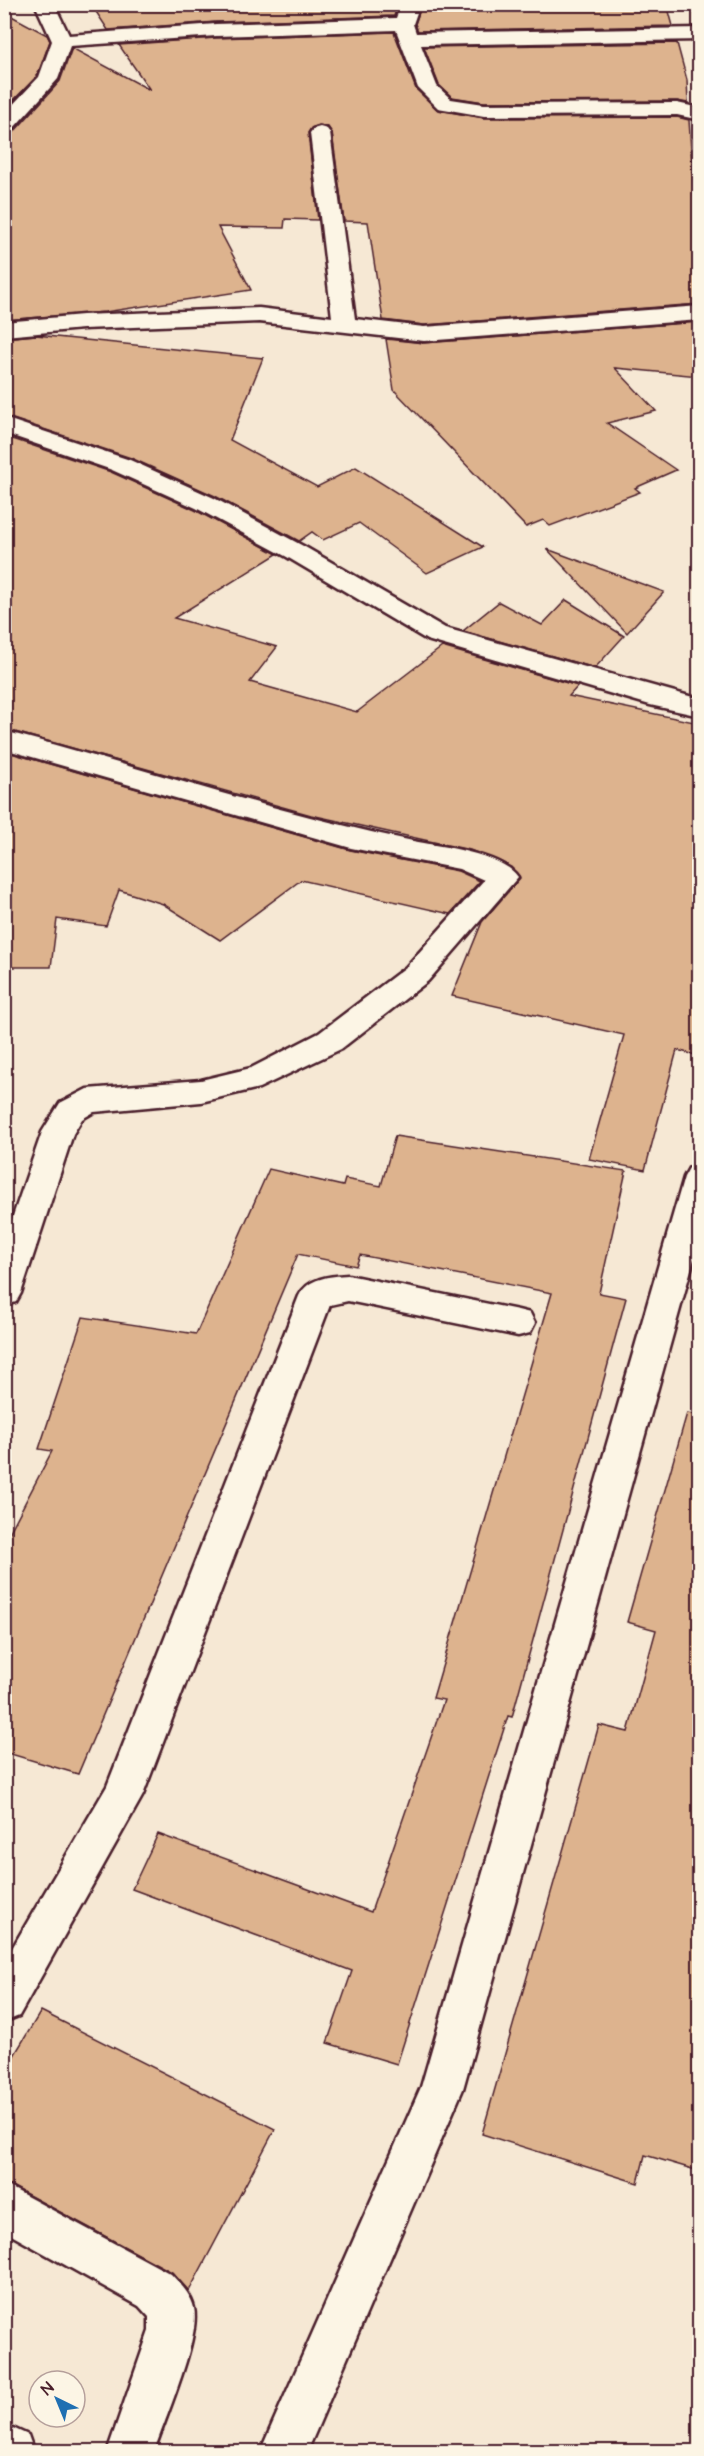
<svg xmlns="http://www.w3.org/2000/svg" width="704" height="2456" viewBox="0 0 704 2456" font-family="'Architects Daughter',sans-serif">
	<style>
		.building { fill: #ddb38e; stroke: #4a1f2b; stroke-width: 1.5 }
		.lines { fill: none; stroke-linecap: round; stroke-linejoin: round }
		.minor-casing { stroke: #4a1f2b; stroke-width: 5 }
		.major-casing { stroke: #4a1f2b; stroke-width: 5 }
		.minor { fill: #fcf5e5; fill-rule: evenodd }
		.major { fill: #fcf5e5; fill-rule: evenodd }
	</style>
	<rect width="100%" height="100%" fill="#f6e8d4"/>
	<filter id="ink" filterUnits="userSpaceOnUse"><feTurbulence type="fractalNoise" baseFrequency=".0167" numOctaves="2"/><feDisplacementMap in="SourceGraphic" scale="12" xChannelSelector="R" yChannelSelector="G"/><feConvolveMatrix kernelMatrix="1 2 1 2 8 2 1 2 1" color-interpolation-filters="sRGB"/></filter>
	<g filter="url(#ink)">
		<g class="building">
			<path d="M 91,4 L 398,4 L 394,16 L 216,22 L 108,30 Z"/>
			<path d="M 422,4 L 667,4 L 673,26 L 418,31 L 415,24 Z"/>
			<path d="M 4,12 L 47,35 L 50,41 L 37,76 L 4,110 Z"/>
			<path d="M 394,32 L 416,89 L 438,110 L 484,118 L 677,117 L 689,120 L 694,196 L 699,196 L 699,304 L 424,325 L 383,320 L 368,222 L 344,221 L 332,133 L 328,127 L 319,125 L 311,128 L 308,133 L 318,220 L 285,219 L 284,228 L 218,227 L 251,290 L 105,312 L 4,320 L 4,135 L 13,133 L 60,81 L 72,48 L 150,90 L 119,45 L 216,38 Z"/>
			<path d="M 677,43 L 687,80 L 688,103 L 677,101 L 484,102 L 452,97 L 439,85 L 424,47 Z"/>
			<path d="M 699,322 L 699,376 L 615,368 L 656,411 L 607,423 L 676,470 L 635,488 L 640,492 L 550,526 L 543,520 L 526,527 L 394,390 L 386,339 L 424,343 Z"/>
			<path d="M 36,335 L 263,358 L 230,440 L 317,487 L 356,467 L 483,547 L 427,573 L 359,523 L 323,540 L 312,532 L 299,541 L 215,496 L 131,458 L 4,416 L 4,338 Z"/>
			<path d="M 4,436 L 111,472 L 195,510 L 277,554 L 174,618 L 277,647 L 250,682 L 357,712 L 442,647 L 578,686 L 569,696 L 699,723 L 699,1056 L 677,1050 L 645,1170 L 589,1159 L 624,1035 L 452,996 L 482,922 L 520,878 L 511,867 L 470,850 L 311,815 L 4,729 Z"/>
			<path d="M 547,549 L 664,592 L 627,633 Z"/>
			<path d="M 566,600 L 624,636 L 595,668 L 463,631 L 499,602 L 542,625 Z"/>
			<path d="M 4,751 L 350,850 L 458,871 L 480,881 L 450,914 L 301,880 L 220,940 L 163,904 L 119,890 L 106,926 L 57,919 L 51,967 L 4,967 Z"/>
			<path d="M 395,1136 L 626,1171 L 599,1293 L 626,1298 L 512,1717 L 508,1716 L 397,2064 L 327,2043 L 352,1971 L 132,1889 L 158,1834 L 371,1912 L 444,1700 L 433,1698 L 552,1293 L 360,1255 L 356,1266 L 298,1254 L 78,1774 L 4,1752 L 4,1543 L 52,1451 L 39,1449 L 83,1317 L 196,1334 L 269,1169 L 343,1186 L 345,1179 L 381,1186 Z"/>
			<path d="M 687,1413 L 699,1415 L 699,2171 L 645,2155 L 638,2183 L 482,2134 L 599,1725 L 628,1732 L 656,1630 L 627,1622 Z"/>
			<path d="M 41,2011 L 275,2129 L 189,2291 L 172,2272 L 4,2182 L 4,2072 Z"/>
		</g>
		<g class="lines">
			<defs>
				<g id="minor">
					<path d="M 35,4 L 54,4 L 69,35 L 216,24 L 396,18 L 401,4 L 420,4 L 413,24 L 416,33 L 700,28 L 700,40 L 421,45 L 437,86 L 451,99 L 484,104 L 677,103 L 700,108 L 700,120 L 677,115 L 484,116 L 438,108 L 418,88 L 396,30 L 216,36 L 70,46 L 58,79 L 11,131 L 4,133 L 4,114 L 39,77 L 52,41 Z"/>
					<path d="M 320,127 L 327,129 L 330,133 L 355,319 L 424,327 L 700,306 L 700,320 L 424,341 L 259,322 L 83,329 L 4,336 L 4,322 L 83,315 L 259,308 L 332,317 L 310,133 L 313,129 Z"/>
					<path d="M 4,418 L 130,460 L 214,498 L 305,547 L 445,628 L 700,699 L 700,716 L 650,705 L 427,640 L 287,557 L 196,508 L 112,470 L 4,433 Z"/>
					<path d="M 4,731 C 140,767 275,813 413,841 C 439,846 503,854 518,877 L 428,981 L 341,1049 L 259,1088 L 201,1102 L 94,1112 L 82,1119 L 73,1134 L 21,1293 L 16,1302 L 4,1306 L 4,1242 L 42,1132 L 60,1103 L 87,1089 L 201,1080 L 251,1068 L 319,1033 L 406,967 L 484,880 L 459,869 L 351,848 L 4,749 Z"/>
					<path d="M 700,1165 L 700,1237 L 463,2089 L 307,2452 L 260,2452 L 421,2087 L 684,1177 L 689,1168 Z"/>
					<path d="M 348,1275 L 518,1310 L 530,1313 L 535,1323 L 530,1333 L 518,1336 L 348,1301 L 330,1305 L 143,1795 L 19,2016 L 4,2022 L 4,1962 L 107,1786 L 299,1296 C 308,1278 329,1276 348,1275 Z"/>
					<path d="M 4,2184 L 171,2274 C 180,2284 191,2294 194,2308 C 201,2337 164,2421 154,2452 L 107,2452 L 149,2331 L 149,2317 L 139,2306 L 4,2231 Z"/>
				</g>
				<path id="major" d="M 4,2424 L 28,2435 L 34,2452 L 4,2452 Z"/>
			</defs>
			<use href="#minor" class="minor-casing"/>
			<use href="#major" class="major-casing"/>
			<use href="#minor" class="minor"/>
			<use href="#major" class="major"/>
		</g>
	</g>
	<rect width="704" height="2456" fill="none" stroke="#fcf5e5" stroke-width="24"/>
	<rect x="12" y="12" width="680" height="2432" fill="none" stroke="#4a1f2b" stroke-width="2" filter="url(#ink)"/>
	<g transform="translate(57 2399) rotate(317)"><circle r="28" fill="#fcf5e5" stroke="#b59f9b" stroke-width="1.5"/>
	<path d="M0-4.5L10 22L0 15L-10 22Z" fill="#1f6fb2"/>
	<text y="-9" font-size="16" font-weight="bold" text-anchor="middle" fill="#4a1f2b">N</text>
	</g>
</svg>
